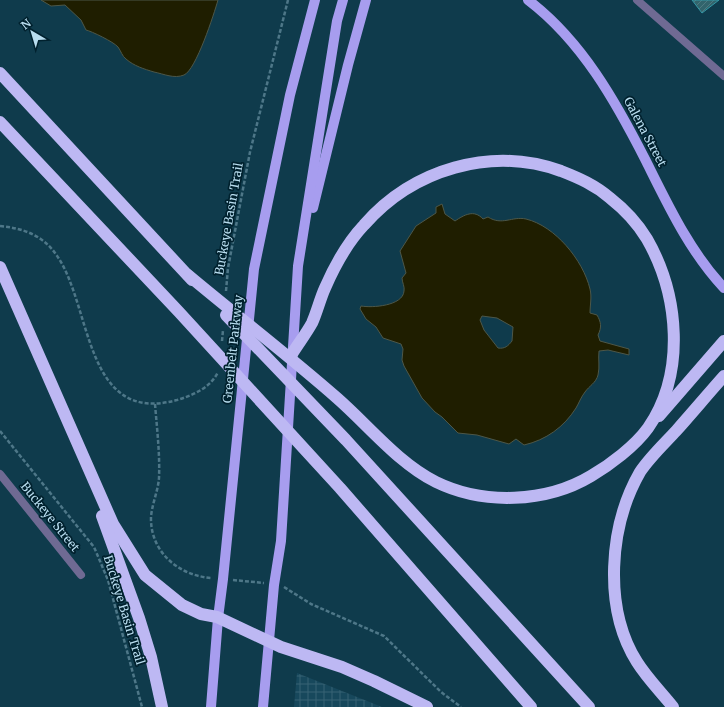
<svg xmlns="http://www.w3.org/2000/svg" width="724" height="707" viewBox="0 0 724 707" font-family="Merriweather,serif">
	<style>
		.industrial { fill: url(#industrial-grid) }
		.water { fill: #1f1e00; stroke: #4d5748; fill-rule: evenodd }
		.building { fill: url(#building-hatch); stroke: #3398a6 }
		.lines { fill: none; stroke-linecap: round; stroke-linejoin: round }
		.path { stroke: #4e7788; stroke-width: 2.5; stroke-dasharray: 4 2; stroke-linecap: butt }
		.lane { stroke: #6f6a93; stroke-width: 8 }
		.street { stroke: #6f6a93; stroke-width: 8 }
		.primary { stroke: #a79def; stroke-width: 10 }
		.highway { stroke: #bdb8f3; stroke-width: 12 }
		.labels { text-anchor: middle; stroke-width: 3.5; stroke-linejoin: round; paint-order: stroke }
		.street-label { font-size: 12px; fill: #b8ddef; stroke: #00212e }
	</style>
	<defs>
		<pattern id="industrial-grid" width="8" height="8" patternUnits="userSpaceOnUse"><rect width="8" height="8" fill="#17485c"/><path d="M0 4h8M4 0v8" fill="none" stroke="#376274"/></pattern>
		<pattern id="building-hatch" width="6" height="6" patternUnits="userSpaceOnUse"><rect width="6" height="6" fill="#32646c"/><path d="M-1 1l2-2M0 6l6-6M5 7l2-2" fill="none" stroke="#4e7a81"/></pattern>
	</defs>
	<rect width="100%" height="100%" fill="#0f3b4c"/>
	<path class="industrial" d="M 297,673 L 382,707 L 294,707 Z"/>
	<g class="water">
		<path d="M 41,0 L 218,0 C 214,14 196,70 184,75 C 174,79 164,74 154,72 C 144,69 134,66 126,59 C 122,56 121,51 118,47 C 114,42 91,31 86,30 L 81,20 L 65,5 L 51,6 Z"/>
		<path d="M 442,204 L 445,214 L 455,221 C 464,215 474,209 483,219 L 488,217 C 502,226 512,216 526,219 C 555,226 583,260 590,289 C 592,297 590,305 590,313 L 597,315 C 601,322 602,327 598,335 L 600,341 L 629,349 L 629,355 L 608,350 L 599,351 C 598,359 600,367 598,375 C 596,383 589,386 585,392 C 581,397 579,403 576,408 C 564,427 546,440 524,445 L 516,439 L 509,444 L 477,435 L 458,433 L 442,417 L 435,412 L 422,398 L 404,366 L 402,360 L 403,349 L 401,344 L 383,338 L 376,327 L 366,319 L 360,309 L 361,306 C 372,308 403,306 404,291 C 405,287 402,282 402,278 L 406,273 L 400,251 L 416,226 L 436,213 L 436,207 ZM 482,316 L 497,318 L 513,327 L 512,341 C 508,346 505,349 498,348 L 484,330 L 480,320 Z"/>
	</g>
	<path class="building" d="M 692,0 L 719,0 L 702,13 Z"/>
	<g class="lines">
		<g class="path">
			<path d="M 0,226 C 22,228 42,235 55,253 C 93,303 82,426 177,400 C 194,395 211,387 218,372"/>
			<path d="M 226,291 L 228,268 L 250,152 L 288,0"/>
			<path d="M 222,341 L 223,330"/>
			<path d="M 155,404 C 157,429 160,454 159,478 C 158,491 152,504 151,517 C 150,552 179,576 212,578"/>
			<path d="M 0,431 L 94,547 L 108,580 L 142,707"/>
			<path d="M 233,580 L 264,583"/>
			<path d="M 284,587 L 311,604 L 384,636 L 441,692 L 461,707"/>
		</g>
		<path class="lane" d="M 637,0 L 724,76"/>
		<path class="street" d="M 0,474 L 81,575"/>
		<g class="primary">
			<path d="M 528,0 C 582,41 616,102 646,161 C 668,205 690,252 724,288"/>
			<path d="M 313,208 L 348,65 L 366,0"/>
			<path d="M 211,707 L 218,618 L 223,579 L 254,269 L 290,95 L 315,0"/>
			<path d="M 263,707 L 274,585 L 281,541 L 298,266 L 337,21 L 343,0"/>
		</g>
		<g class="highway">
			<path d="M 0,73 L 192,280"/>
			<path d="M 0,122 L 179,312 L 340,488 L 531,707"/>
			<path d="M 0,267 L 113,524 L 145,575 L 182,605 L 201,614 L 217,617 L 281,647 L 342,667 L 374,681 L 427,707"/>
			<path d="M 188,275 C 237,316 288,355 337,398 C 368,425 398,463 436,482 C 483,505 546,503 591,476 C 610,465 635,446 648,428 C 686,373 679,295 647,239 C 638,224 624,209 610,198 C 595,185 579,178 561,171 C 491,146 413,169 364,225 C 347,243 335,265 325,288 C 320,299 317,312 312,323 C 306,334 298,344 292,354"/>
			<path d="M 226,315 L 346,440 L 589,707"/>
			<path d="M 659,416 L 724,341"/>
			<path d="M 102,516 L 139,618 L 151,657 L 162,707"/>
			<path d="M 673,707 C 661,692 647,678 637,662 C 603,608 609,526 640,472 C 650,457 664,444 676,431 C 692,413 708,394 724,376"/>
		</g>
	</g>
	<g class="labels">
		<g class="street-label">
			<text transform="translate(645 132) rotate(62)" y="4">Galena Street</text>
			<text transform="translate(229 219) rotate(-80)" y="4">Buckeye Basin Trail</text>
			<text transform="translate(233 349) rotate(-84)" y="4">Greenbelt Parkway</text>
			<text transform="translate(50 517) rotate(51)" y="4">Buckeye Street</text>
			<text transform="translate(124 610) rotate(73)" y="4">Buckeye Basin Trail</text>
		</g>
	</g>
	<g transform="translate(32 32) rotate(322)" stroke="#00212e" stroke-width="3" paint-order="stroke">
	<path d="M0-3L7 15L0 10L-7 15Z" fill="#b8ddef"/>
	<text y="-6" font-size="11" font-weight="bold" text-anchor="middle" fill="#b8ddef">N</text>
	</g>
</svg>
